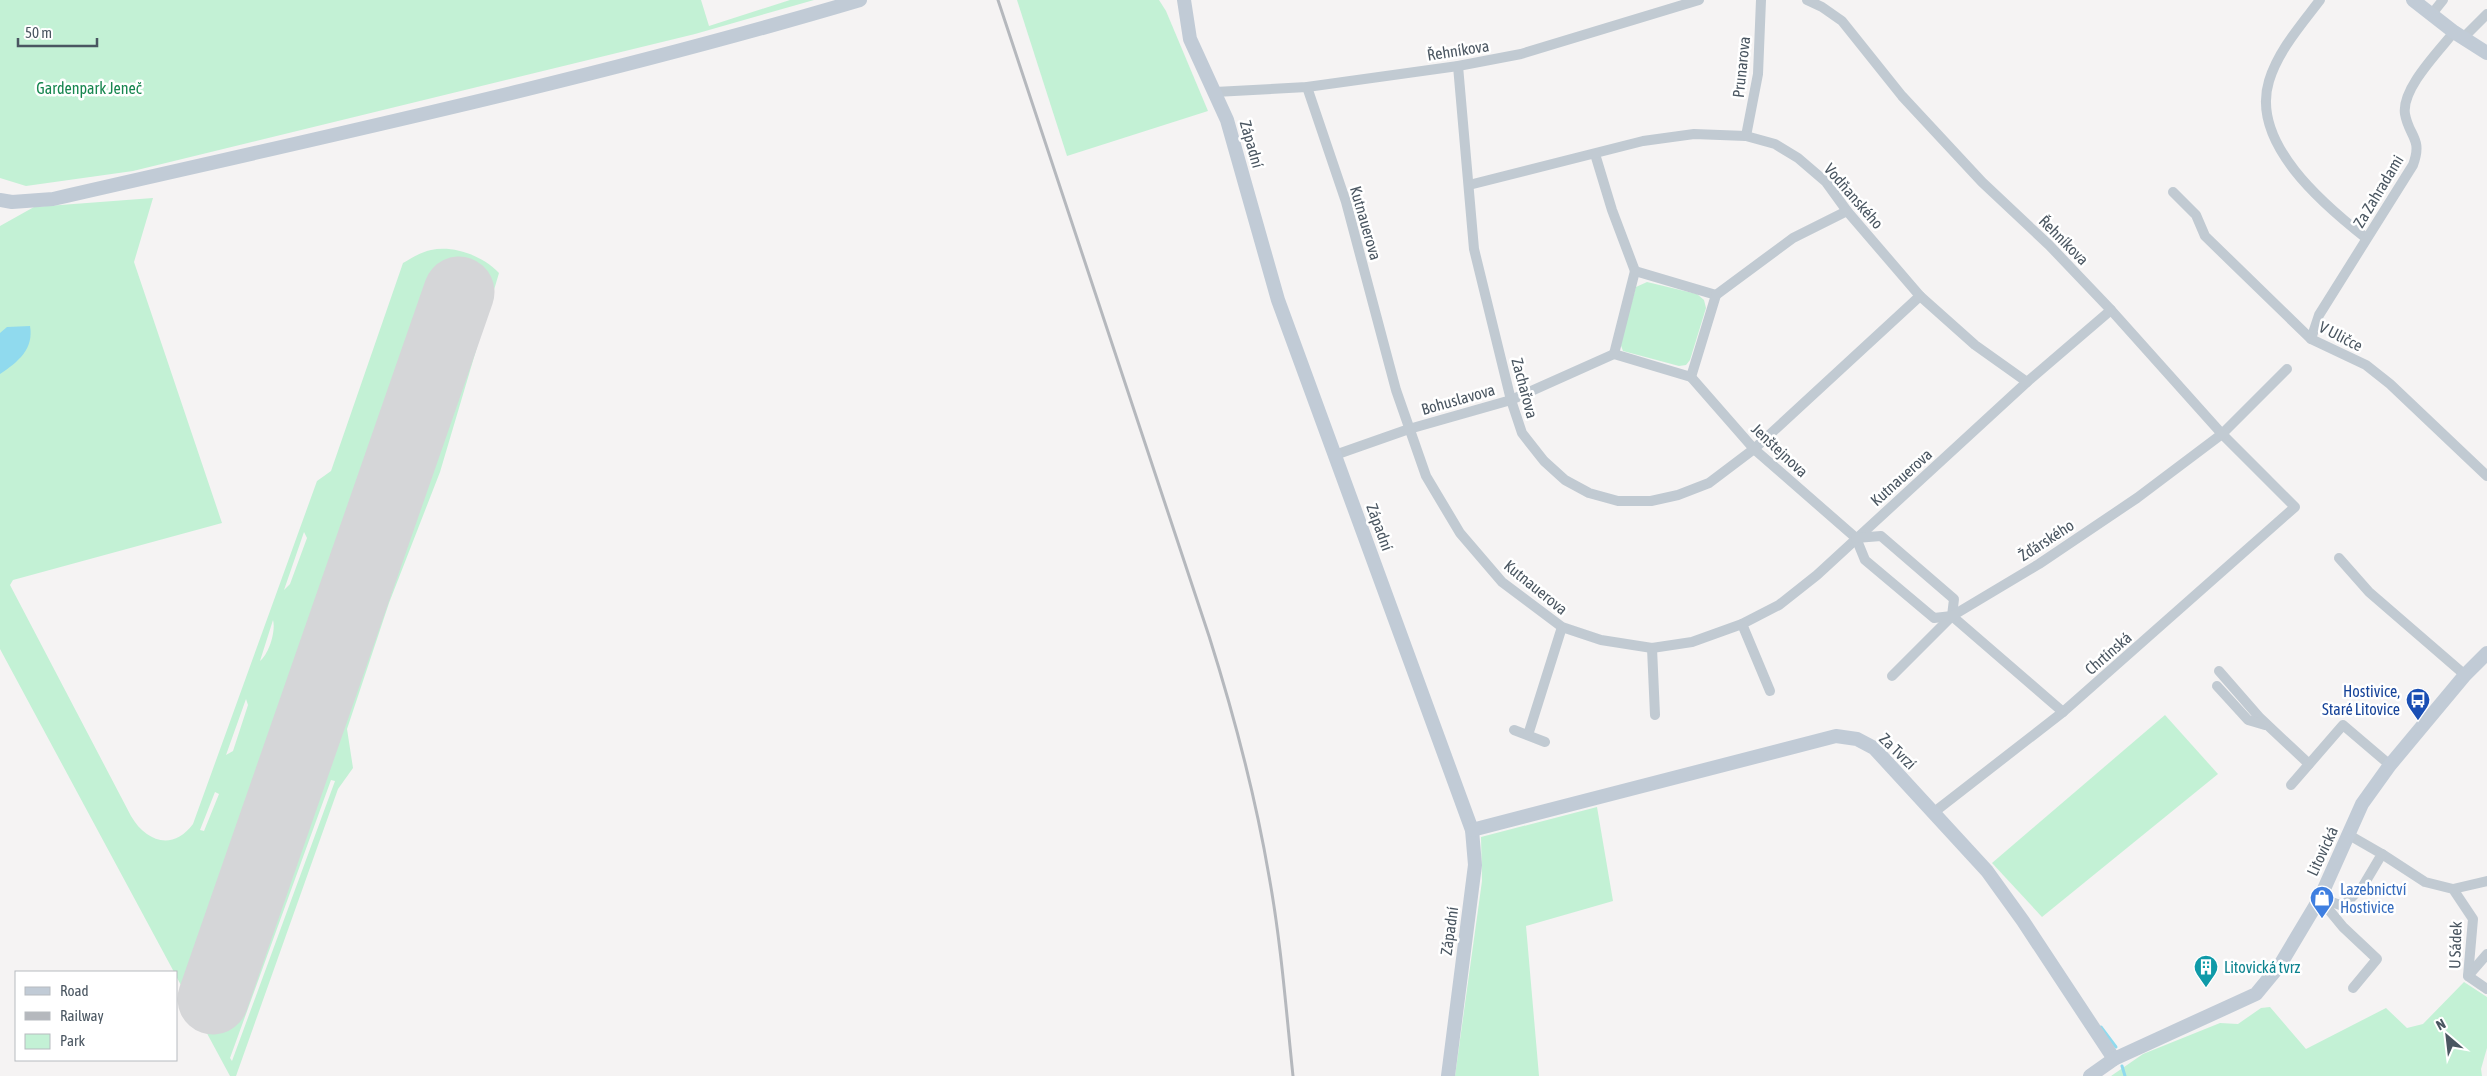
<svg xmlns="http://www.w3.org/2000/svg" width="2487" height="1076" viewBox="0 0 2487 1076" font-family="'Asap Condensed',sans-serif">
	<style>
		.green { fill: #c3f1d5; fill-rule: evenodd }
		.water { fill: #90daee }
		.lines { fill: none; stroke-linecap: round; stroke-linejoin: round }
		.stream { stroke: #90daee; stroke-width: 3 }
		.runway { stroke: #d5d6d8; stroke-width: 71 }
		.street { stroke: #c1cad2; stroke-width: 10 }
		.secondary { stroke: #c1cbd6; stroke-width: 14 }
		.rail { stroke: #b5b8bd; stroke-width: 3 }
		.labels { text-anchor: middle; stroke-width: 5; stroke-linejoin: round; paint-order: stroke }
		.street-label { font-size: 16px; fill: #4a5661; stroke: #fff }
		.park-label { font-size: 16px; fill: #17864f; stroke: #fff }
		.transit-label { font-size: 16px; fill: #164399; stroke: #fff; text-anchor: end }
		.shop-label { font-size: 16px; fill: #366cbe; stroke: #fff; text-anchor: start }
		.culture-label { font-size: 16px; fill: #0d838f; stroke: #fff; text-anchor: start }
	</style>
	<rect width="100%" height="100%" fill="#f5f3f3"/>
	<g class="green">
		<path d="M 0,0 L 701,0 L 709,26 L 790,0 L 814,0 L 695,34 L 133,171 L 26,186 L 0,178 Z"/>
		<path d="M 1017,0 L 1159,0 L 1166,11 L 1208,111 L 1067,156 Z"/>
		<path d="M 153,198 L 134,262 L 222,523 L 13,580 L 10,585 L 131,816 C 146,842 173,851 193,824 L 317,481 L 331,471 L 403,263 C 412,258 421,252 431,250 C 454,245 483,256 499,273 L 440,472 L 389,603 L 347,729 L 353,768 L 338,789 L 236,1076 L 230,1076 L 176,976 L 176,972 L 174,972 L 0,649 L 0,226 L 34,207 ZM 304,532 L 307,538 L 290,584 L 284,590 ZM 273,620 C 276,631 269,654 260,661 ZM 246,699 L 248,705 L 233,751 L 226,755 ZM 331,780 L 335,781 L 232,1061 L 230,1058 ZM 215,792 L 219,794 L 204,831 L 200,830 Z"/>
		<path d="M 1647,282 L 1697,294 L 1704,300 L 1706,308 L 1690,360 L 1686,365 L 1679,366 L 1623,351 L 1620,343 L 1636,287 Z"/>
		<path d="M 2165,715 L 2218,774 L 2042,917 L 1992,863 Z"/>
		<path d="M 1597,807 L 1613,901 L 1526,926 L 1539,1076 L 1455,1076 L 1482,881 L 1481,837 Z"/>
		<path d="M 2464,982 L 2487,997 L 2487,1048 L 2481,1069 L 2482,1076 L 2111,1076 L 2143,1054 L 2220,1023 L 2238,1024 L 2261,1008 L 2270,1007 L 2306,1049 L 2386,1008 L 2407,1028 L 2423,1024 Z"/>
	</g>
	<path class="water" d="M 30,326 C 34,349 18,362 0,374 L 0,333 L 7,327 Z"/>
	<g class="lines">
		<g class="stream">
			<path d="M 2101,1027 L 2116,1047"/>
			<path d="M 2122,1066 L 2125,1076"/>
		</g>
		<path class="runway" d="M 213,999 L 459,292"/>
		<g class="street">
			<path d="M 1807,0 L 1822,7 L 1842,21 L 1902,96 L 1982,182 L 2049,245 L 2111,310 L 2222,434 L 2295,507 L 2063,712 L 1933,813"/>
			<path d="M 2320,0 C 2301,25 2278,51 2269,81 C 2250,143 2324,205 2366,238"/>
			<path d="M 2431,15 L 2443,0"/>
			<path d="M 2464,37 L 2487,14"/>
			<path d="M 1458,66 L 1474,249 L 1511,400 L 1522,433 L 1544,461 L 1565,480 L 1589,493 L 1618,501 L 1651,501 L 1678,495 L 1709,483 L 1754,449 L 1920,296"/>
			<path d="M 1307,87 L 1346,202 L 1396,390 L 1426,476 L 1460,533 L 1502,582 L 1562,627 L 1601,640 L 1652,648 L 1692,642 L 1742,624 L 1779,605 L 1817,575 L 2027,382 L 2111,310"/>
			<path d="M 1215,92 L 1307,87 L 1458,66 L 1521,54 L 1699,0"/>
			<path d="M 1746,136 L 1758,74 L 1761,0"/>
			<path d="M 1595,154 L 1612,210 L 1635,271"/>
			<path d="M 1469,185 L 1643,141 L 1694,134 L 1746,136 L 1775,144 L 1798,158 L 1826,182 L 1847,211 L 1920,296 L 1975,345 L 2027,382"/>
			<path d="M 2173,192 L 2196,215 L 2205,236 L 2311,339 L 2366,365 L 2390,384 L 2487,476"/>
			<path d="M 1635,271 L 1716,295 L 1691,377 L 1614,354 Z"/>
			<path d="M 1716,295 L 1793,238 L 1847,211"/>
			<path d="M 2311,339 L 2319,315 L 2413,165 C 2423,138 2409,137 2405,114 C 2401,89 2439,51 2454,32"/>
			<path d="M 1691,377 L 1754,449 L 1856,538 L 1865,560 L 1934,618 L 1952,616 L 2063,712"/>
			<path d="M 1335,455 L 1409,429 L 1511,400 L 1614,354"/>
			<path d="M 1856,538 L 1881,536 L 1954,599 L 1952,616"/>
			<path d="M 2339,558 L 2369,592 L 2465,675"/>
			<path d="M 1742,624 L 1770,691"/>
			<path d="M 1652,648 L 1655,715"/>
			<path d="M 2219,671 L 2260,718 L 2309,764"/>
			<path d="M 1892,676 L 1952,616 L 2039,564 L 2137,498 L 2222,434 L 2287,369"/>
			<path d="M 2217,686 L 2248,720 L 2265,725"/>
			<path d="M 1514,730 L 1545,742"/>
			<path d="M 1528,735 L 1562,627"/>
			<path d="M 2291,785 L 2343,725 L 2390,765"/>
			<path d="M 2382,854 L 2425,882 L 2453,889 L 2473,919 L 2468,976 L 2487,989"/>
			<path d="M 2453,889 L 2487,881"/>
			<path d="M 2320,898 L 2343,906 L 2363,886 L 2382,854 L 2349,835"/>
			<path d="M 2320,899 L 2343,927 L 2377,959 L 2353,988"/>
			<path d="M 2468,976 L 2487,954"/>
		</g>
		<g class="secondary">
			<path d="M 1184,0 L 1190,39 L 1227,120 L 1278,300 L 1472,830 L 1475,865 L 1448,1076"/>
			<path d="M 2413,0 L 2454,32 L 2487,53"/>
			<path d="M 0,200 L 12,202 L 53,199 C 323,137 594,79 860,0"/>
			<path d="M 1472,830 L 1836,736 L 1857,739 L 1874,748 L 1987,871 L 2023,921 L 2114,1059"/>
			<path d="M 2090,1076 L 2114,1059 L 2256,994 L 2280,965 L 2320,898 L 2362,804 L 2390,765 L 2465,675 L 2487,653"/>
		</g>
		<path class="rail" d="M 998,0 L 1209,636 C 1234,715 1255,794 1269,876 C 1281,942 1286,1009 1293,1076"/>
	</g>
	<defs>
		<symbol id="bus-pin" viewBox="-11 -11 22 30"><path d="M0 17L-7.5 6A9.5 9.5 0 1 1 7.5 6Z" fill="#1a4fb4" stroke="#fff"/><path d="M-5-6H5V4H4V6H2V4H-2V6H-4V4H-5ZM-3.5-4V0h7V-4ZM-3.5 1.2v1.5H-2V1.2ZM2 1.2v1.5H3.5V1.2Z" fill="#fff"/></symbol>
		<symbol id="shop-pin" viewBox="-11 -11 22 30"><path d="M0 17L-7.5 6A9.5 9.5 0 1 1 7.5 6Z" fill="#3f7fe0" stroke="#fff"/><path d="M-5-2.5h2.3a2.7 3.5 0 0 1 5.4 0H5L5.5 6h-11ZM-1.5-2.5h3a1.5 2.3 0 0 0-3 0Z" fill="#fff"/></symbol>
		<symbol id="building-pin" viewBox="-11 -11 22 30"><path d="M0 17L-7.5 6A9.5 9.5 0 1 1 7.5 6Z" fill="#0f9aa8" stroke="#fff"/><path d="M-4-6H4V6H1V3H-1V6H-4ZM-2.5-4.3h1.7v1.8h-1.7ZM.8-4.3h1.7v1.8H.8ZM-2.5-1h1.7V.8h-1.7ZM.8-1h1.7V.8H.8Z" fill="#fff"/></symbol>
	</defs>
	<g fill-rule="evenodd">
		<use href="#bus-pin" x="2404" y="686" width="28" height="38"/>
		<use href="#shop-pin" x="2308" y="884" width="28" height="38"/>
		<use href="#building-pin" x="2192" y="953" width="28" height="38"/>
	</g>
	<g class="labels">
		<g class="street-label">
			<text transform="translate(1458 50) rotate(-9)" y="6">Řehníkova</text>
			<text transform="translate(1741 67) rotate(-84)" y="6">Prunarova</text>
			<text transform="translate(1252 144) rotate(74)" y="6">Západní</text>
			<text transform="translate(2378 191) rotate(-59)" y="6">Za Zahradami</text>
			<text transform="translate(1854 196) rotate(49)" y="6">Vodňanského</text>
			<text transform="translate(1366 223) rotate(74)" y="6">Kutnauerova</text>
			<text transform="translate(2064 240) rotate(45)" y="6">Řehníkova</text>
			<text transform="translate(2341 336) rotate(27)" y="6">V Uličce</text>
			<text transform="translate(1525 388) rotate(75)" y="6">Zachařova</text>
			<text transform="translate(1458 399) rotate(-16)" y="6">Bohuslavova</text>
			<text transform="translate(1780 450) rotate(43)" y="6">Jenštejnova</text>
			<text transform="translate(1901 477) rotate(-42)" y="6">Kutnauerova</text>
			<text transform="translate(1380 527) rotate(70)" y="6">Západní</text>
			<text transform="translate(2046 540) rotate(-33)" y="6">Žďárského</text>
			<text transform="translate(1536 587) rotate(39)" y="6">Kutnauerova</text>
			<text transform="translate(2108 653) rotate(-41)" y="6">Chrtínská</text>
			<text transform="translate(1898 751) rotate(44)" y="6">Za Tvrzí</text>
			<text transform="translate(2322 851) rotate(-65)" y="6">Litovická</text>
			<text transform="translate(1449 931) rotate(-82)" y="6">Západní</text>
			<text transform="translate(2455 945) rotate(-88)" y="6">U Sádek</text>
		</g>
		<g class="park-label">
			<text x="89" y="94">Gardenpark Jeneč</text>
		</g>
		<g class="transit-label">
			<text x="2400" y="697">Hostivice,<tspan x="2400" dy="18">Staré Litovice</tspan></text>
		</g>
		<g class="shop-label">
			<text x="2340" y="895">Lazebnictví<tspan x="2340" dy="18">Hostivice</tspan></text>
		</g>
		<g class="culture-label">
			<text x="2224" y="973">Litovická tvrz</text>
		</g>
	</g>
	<rect x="15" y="971" width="162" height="90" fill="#ffffff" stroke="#b7bbc0"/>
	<rect x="25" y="987" width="25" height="8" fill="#c1cbd6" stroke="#b7bbc0"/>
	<text x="60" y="996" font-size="15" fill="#4a5661">Road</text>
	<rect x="25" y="1012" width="25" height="8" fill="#b5b8bd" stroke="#b7bbc0"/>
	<text x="60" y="1021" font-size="15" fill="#4a5661">Railway</text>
	<rect x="25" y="1034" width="25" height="15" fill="#c3f1d5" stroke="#b7bbc0"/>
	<text x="60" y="1046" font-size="15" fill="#4a5661">Park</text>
	<g transform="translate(2447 1036) rotate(332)" stroke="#ffffff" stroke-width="4" paint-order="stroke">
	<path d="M0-4L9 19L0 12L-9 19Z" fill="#4a5661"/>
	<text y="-8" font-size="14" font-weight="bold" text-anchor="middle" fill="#4a5661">N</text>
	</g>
	<path d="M18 38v8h79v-8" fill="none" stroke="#4a5661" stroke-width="2.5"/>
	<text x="25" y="38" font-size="15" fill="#4a5661" stroke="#ffffff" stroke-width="4" paint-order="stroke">50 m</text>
</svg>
